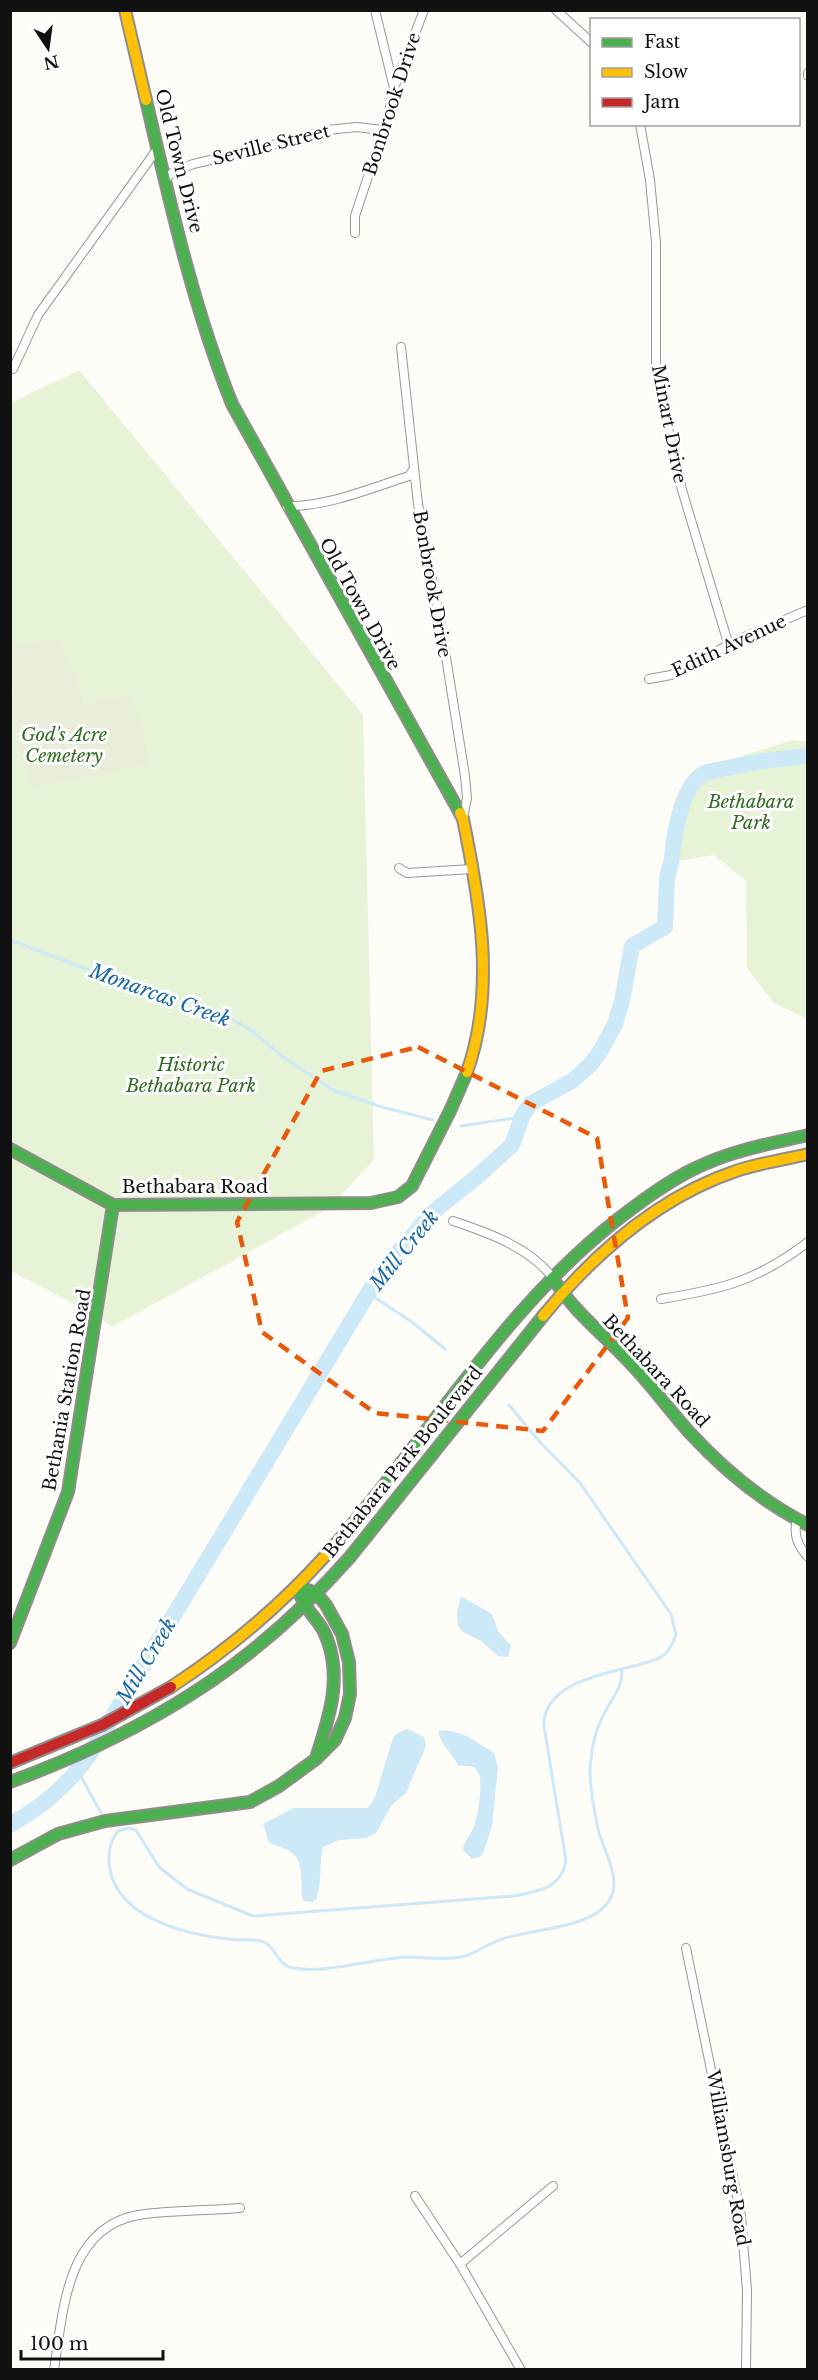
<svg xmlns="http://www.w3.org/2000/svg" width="818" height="2380" viewBox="0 0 818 2380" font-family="'Libre Baskerville',serif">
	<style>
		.green { fill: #e7f3d7 }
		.cemetery { fill: #e9eedb }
		.water { fill: #cde8f7 }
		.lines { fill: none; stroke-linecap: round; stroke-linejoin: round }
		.stream { stroke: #cde8f7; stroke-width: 3 }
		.river { stroke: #cde8f7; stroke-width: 16 }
		.street-casing { stroke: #979795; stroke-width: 10 }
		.fast-casing { stroke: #8e8d8b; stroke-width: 14 }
		.slow-casing { stroke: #8e8d8b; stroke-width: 14 }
		.jam-casing { stroke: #8e8d8b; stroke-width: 14 }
		.street { stroke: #fffffe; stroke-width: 8 }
		.fast { stroke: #4caf50; stroke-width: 10 }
		.slow { stroke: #ffc107; stroke-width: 10 }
		.jam { stroke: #c62828; stroke-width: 10 }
		.marked { fill: none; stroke: #e8590c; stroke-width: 4.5; stroke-dasharray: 12 8; stroke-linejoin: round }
		.labels { text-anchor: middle; stroke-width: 6; stroke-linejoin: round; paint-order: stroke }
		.street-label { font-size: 18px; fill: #111; stroke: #fff }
		.park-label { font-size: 18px; font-style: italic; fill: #2f6b1f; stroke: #fff }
		.water-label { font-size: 20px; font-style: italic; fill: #1768a6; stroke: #fff }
	</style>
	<rect width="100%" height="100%" fill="#fdfcf7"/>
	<g class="green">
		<path d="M 79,370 L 363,715 L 374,1160 L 329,1208 L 112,1327 L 102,1319 L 11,1271 L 11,403 Z"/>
		<path d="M 793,740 L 807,742 L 807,1019 L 774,1003 L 747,968 L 746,881 L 714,855 L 665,863 L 679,807 L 703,768 Z"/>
	</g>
	<path class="cemetery" d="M 55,638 C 69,662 79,678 83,705 L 130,695 L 143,730 L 148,764 L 29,788 L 11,709 L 16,707 L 11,680 L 11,647 Z"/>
	<g class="water">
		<path d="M 461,1596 L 492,1614 L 498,1631 L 511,1646 L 508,1657 L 498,1656 L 481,1641 L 463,1632 L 458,1626 L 457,1612 Z"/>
		<path d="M 407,1729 L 424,1737 L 426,1746 L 406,1793 L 391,1806 L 376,1833 L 367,1838 L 339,1840 L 323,1847 C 319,1865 322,1883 316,1900 L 312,1902 L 304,1901 L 302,1898 C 301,1885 304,1860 291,1852 C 284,1847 276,1847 269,1842 L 263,1824 L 293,1808 L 368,1808 L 375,1797 L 393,1738 L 397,1733 Z"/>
		<path d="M 446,1730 L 465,1735 L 494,1753 L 498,1767 L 492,1826 L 484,1851 L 480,1857 L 472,1859 L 463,1850 C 464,1841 469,1837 473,1829 C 479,1813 481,1793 480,1777 C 475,1761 468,1768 458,1765 C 452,1753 440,1744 438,1731 Z"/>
	</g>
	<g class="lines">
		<g class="stream">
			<path d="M 10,940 L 108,977 L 217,1011 L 251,1030 L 283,1057 L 333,1090 L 382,1107 L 433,1120"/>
			<path d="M 461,1126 L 522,1117"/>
			<path d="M 368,1293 L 412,1322 L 445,1349"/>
			<path d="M 509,1405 L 538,1440 L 580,1483 L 671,1614 L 676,1635 C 673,1642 670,1651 664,1655 C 657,1661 646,1662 638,1665 C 607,1673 542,1683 544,1726 L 566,1861 C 561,1889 538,1891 514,1896 L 253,1916 L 187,1889 L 159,1867 L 136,1830 L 129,1828 L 118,1831 C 108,1844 107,1859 111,1874 C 123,1919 188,1935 228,1939 C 239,1941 254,1938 264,1942 C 277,1948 277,1965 293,1968 C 325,1974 372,1959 406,1957 C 423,1957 449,1961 465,1956 C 478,1952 489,1943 502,1939 C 531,1929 594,1929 610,1899 C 622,1878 603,1850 598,1829 C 594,1810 590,1790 590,1771 C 591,1752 595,1730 604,1714 C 612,1697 623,1688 622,1669"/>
			<path d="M 78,1771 L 101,1813"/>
		</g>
		<path class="river" d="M 10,1825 C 42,1807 69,1784 90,1754 L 381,1272 L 432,1213 L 479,1175 L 512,1145 L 522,1117 L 530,1104 L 572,1081 L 590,1065 L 600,1052 L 615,1024 L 622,1001 L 632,946 L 665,927 C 666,912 666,896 667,881 C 667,873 671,866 672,858 C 674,834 682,781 707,772 L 762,761 L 808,756"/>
		<defs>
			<g id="street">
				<path d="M 375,10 L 394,88"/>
				<path d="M 556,10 L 592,43"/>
				<path d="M 808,73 L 808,76"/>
				<path d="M 640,124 L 650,180 L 656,243 L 656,362 L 658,384 L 682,490 L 729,646"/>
				<path d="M 165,180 L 172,173 L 193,164 L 246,152 L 327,130 L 357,127 L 382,130"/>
				<path d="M 355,233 L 355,216 L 388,116 L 394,88 L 424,10"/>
				<path d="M 401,347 L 418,504 L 442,632 L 465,776 L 467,798 L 463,819"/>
				<path d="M 13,369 L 38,315 L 158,148"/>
				<path d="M 287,506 C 326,507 372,488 409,476 L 413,470"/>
				<path d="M 649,679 L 671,675 L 744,637 L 808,610"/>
				<path d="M 399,868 L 407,873 L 472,869"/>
				<path d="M 453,1221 C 489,1233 529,1247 553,1278"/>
				<path d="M 661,1299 C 723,1289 757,1281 808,1242"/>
				<path d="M 797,1520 C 793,1535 798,1546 808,1557"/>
				<path d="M 686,1948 L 741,2216 L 747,2290 L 746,2370"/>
				<path d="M 415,2196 L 460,2264 L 521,2370"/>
				<path d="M 460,2264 L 553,2186"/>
				<path d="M 54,2370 C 63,2312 66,2228 138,2215 C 171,2210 207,2211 240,2208"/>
			</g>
			<g id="fast">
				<path d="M 146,100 C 170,203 193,306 232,404 L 460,813"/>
				<path d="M 10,1149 L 113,1205 L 371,1203 L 398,1197 L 412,1186 L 450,1111 L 467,1072"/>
				<path d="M 553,1278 C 574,1313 606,1336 633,1366 C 653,1387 670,1411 689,1432 C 724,1470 762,1502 808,1525"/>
				<path d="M 326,1555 C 426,1443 502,1308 622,1216 C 648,1196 677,1175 707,1163 C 739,1149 774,1143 808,1135"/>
				<path d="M 297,1586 C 299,1592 301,1598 304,1603 C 310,1614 320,1622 325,1634 C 343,1675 330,1715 317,1755"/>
				<path d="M 10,1643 L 68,1492 L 113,1205"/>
				<path d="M 10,1782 C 146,1732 253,1667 350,1557 L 543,1316"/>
				<path d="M 10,1860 L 58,1834 L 105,1821 L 250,1802 L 279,1786 L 316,1759 L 335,1740 L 345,1718 L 350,1694 L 349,1662 L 342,1634 L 326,1605 L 316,1593 L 297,1586"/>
			</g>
			<g id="slow">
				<path d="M 125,10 L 146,100"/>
				<path d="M 460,813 L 463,819 C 480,902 496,990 467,1072"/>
				<path d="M 543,1316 C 594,1254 659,1197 736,1171 C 759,1163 784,1160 808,1154"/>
				<path d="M 171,1687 C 228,1650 280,1606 326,1555"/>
			</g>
			<path id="jam" d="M 10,1763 L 102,1725 L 171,1687"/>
		</defs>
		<use href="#street" class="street-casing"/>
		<use href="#fast" class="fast-casing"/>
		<use href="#slow" class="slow-casing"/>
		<use href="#jam" class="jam-casing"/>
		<use href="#street" class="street"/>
		<use href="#fast" class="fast"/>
		<use href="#slow" class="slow"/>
		<use href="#jam" class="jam"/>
	</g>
	<path class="marked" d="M 418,1047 L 597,1138 L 628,1318 L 543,1431 L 375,1413 L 262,1332 L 237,1222 L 321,1071 Z"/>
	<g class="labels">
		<g class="street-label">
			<text transform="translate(392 104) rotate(-72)" y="6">Bonbrook Drive</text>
			<text transform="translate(271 145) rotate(-14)" y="6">Seville Street</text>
			<text transform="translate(179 161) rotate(76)" y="6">Old Town Drive</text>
			<text transform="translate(669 424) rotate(79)" y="6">Minart Drive</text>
			<text transform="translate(432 584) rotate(80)" y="6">Bonbrook Drive</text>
			<text transform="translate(360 604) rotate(61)" y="6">Old Town Drive</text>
			<text transform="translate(729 646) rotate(-25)" y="6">Edith Avenue</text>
			<text x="195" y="1193">Bethabara Road</text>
			<text transform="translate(656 1371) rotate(47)" y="6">Bethabara Road</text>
			<text transform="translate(67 1390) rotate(-80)" y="6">Bethania Station Road</text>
			<text transform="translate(403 1462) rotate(-51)" y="6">Bethabara Park Boulevard</text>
			<text transform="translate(728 2158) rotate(80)" y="6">Williamsburg Road</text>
		</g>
		<g class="park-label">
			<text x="64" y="741">God's Acre<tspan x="64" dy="21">Cemetery</tspan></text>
			<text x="751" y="808">Bethabara<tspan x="751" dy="21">Park</tspan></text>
			<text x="191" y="1071">Historic<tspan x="191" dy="21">Bethabara Park</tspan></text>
		</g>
		<g class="water-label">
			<text transform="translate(160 995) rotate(20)" y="7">Monarcas Creek</text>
			<text transform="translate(404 1250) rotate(-51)" y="7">Mill Creek</text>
			<text transform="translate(146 1661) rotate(-59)" y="7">Mill Creek</text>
		</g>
	</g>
	<rect width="818" height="2380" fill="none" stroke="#111111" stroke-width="24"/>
	<rect x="590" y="18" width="210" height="108" fill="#ffffff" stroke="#a0a0a0" stroke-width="1.5"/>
	<rect x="602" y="38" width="30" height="9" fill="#4caf50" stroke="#a0a0a0" stroke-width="1.5"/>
	<text x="644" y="48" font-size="18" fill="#111111">Fast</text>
	<rect x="602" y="68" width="30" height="9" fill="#ffc107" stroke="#a0a0a0" stroke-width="1.5"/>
	<text x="644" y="78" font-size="18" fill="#111111">Slow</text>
	<rect x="602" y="98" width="30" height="9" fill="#c62828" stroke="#a0a0a0" stroke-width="1.5"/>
	<text x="644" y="108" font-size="18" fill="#111111">Jam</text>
	<g transform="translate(48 48) rotate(167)" stroke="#ffffff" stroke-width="4.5" paint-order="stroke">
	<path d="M0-4.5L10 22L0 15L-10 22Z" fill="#111111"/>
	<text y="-9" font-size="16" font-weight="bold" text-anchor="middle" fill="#111111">N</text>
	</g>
	<path d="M21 2350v9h142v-9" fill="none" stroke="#111111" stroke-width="3"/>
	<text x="30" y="2350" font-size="18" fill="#111111" stroke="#ffffff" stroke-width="4.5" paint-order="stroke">100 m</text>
</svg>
